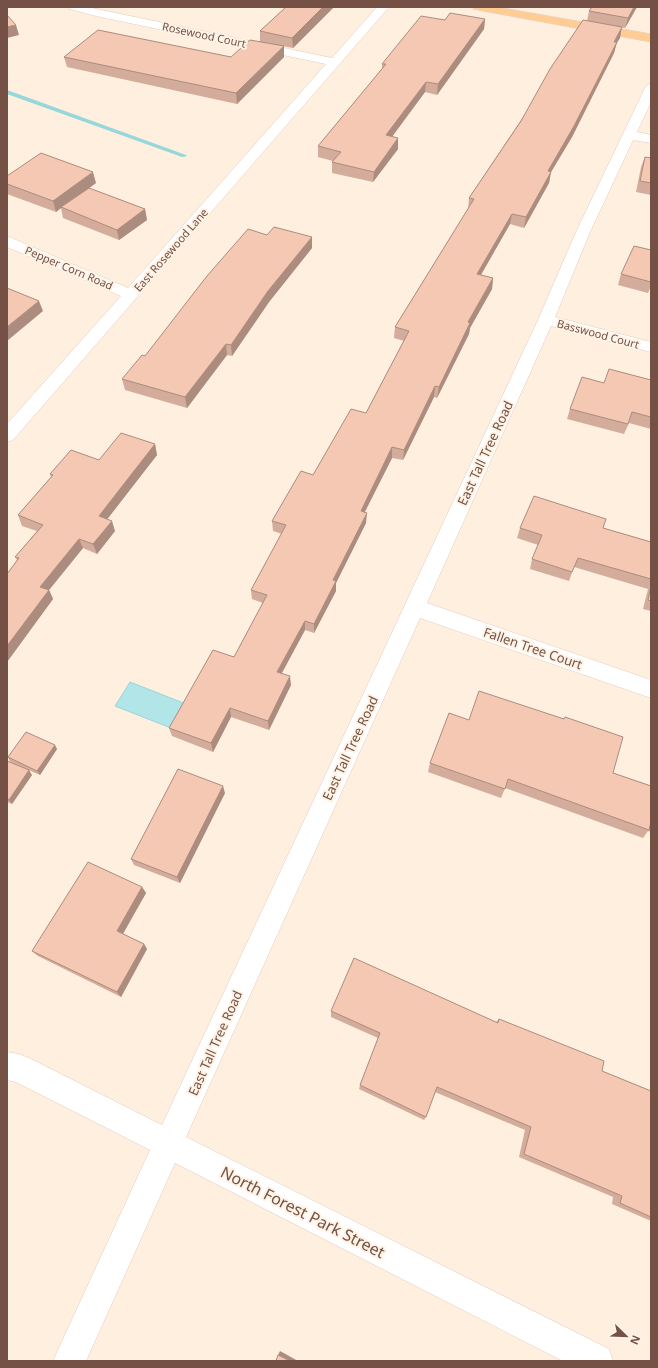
<svg xmlns="http://www.w3.org/2000/svg" width="658" height="1368" viewBox="0 0 658 1368" font-family="'Noto Sans',sans-serif">
	<style>
		.water { fill: #b2e5e8; stroke: #97d7db }
		.lines { fill: none; stroke-linecap: round; stroke-linejoin: round }
		.stream { fill: #97d7db; fill-rule: evenodd }
		.minor-casing { stroke: #e4cbbd; stroke-width: 1 }
		.major-casing { stroke: #dbd2cf; stroke-width: 1 }
		.minor { fill: #fff; fill-rule: evenodd }
		.major { fill: #ffcd94; fill-rule: evenodd }
		.wall { fill: #d3ac9b }
		.shaded-wall { fill: #ac8c7e }
		.building { fill: #f5c8b4; stroke: #ac8c7e }
		.labels { text-anchor: middle; stroke-width: 4; stroke-linejoin: round; paint-order: stroke }
		.far-street-label { font-size: 11px; fill: #755145; stroke: #fff3e6 }
		.street-label { font-size: 13px; fill: #755145; stroke: #fff3e6 }
		.near-street-label { font-size: 16px; fill: #755145; stroke: #fff3e6 }
	</style>
	<rect width="100%" height="100%" fill="#feefde"/>
	<path class="water" d="M 130,682 L 186,704 L 171,728 L 115,706 Z"/>
	<g class="lines">
		<path class="stream" d="M 7,90 L 186,155 L 187,156 L 182,157 L 7,94 Z"/>
		<defs>
			<g id="minor">
				<path d="M 68,7 L 87,7 L 332,58 L 377,7 L 389,7 L 13,440 L 7,442 L 7,424 L 121,296 L 7,247 L 7,236 L 128,288 L 326,64 L 96,16 L 70,9 Z"/>
				<path d="M 651,84 L 651,102 L 637,132 L 651,135 L 651,143 L 633,140 L 590,232 L 555,317 L 651,342 L 651,352 L 551,326 L 427,603 L 651,680 L 651,698 L 420,618 L 186,1137 L 609,1349 L 613,1361 L 563,1361 L 175,1163 L 86,1361 L 53,1361 L 150,1150 L 16,1082 L 7,1080 L 7,1052 L 19,1054 L 29,1058 L 162,1125 L 538,320 L 576,232 L 645,88 L 647,85 Z"/>
			</g>
			<path id="major" d="M 472,7 L 497,7 L 651,34 L 651,42 L 478,10 L 474,9 Z"/>
		</defs>
		<use href="#minor" class="minor-casing"/>
		<use href="#major" class="major-casing"/>
		<use href="#minor" class="minor"/>
		<use href="#major" class="major"/>
	</g>
	<g class="wall">
		<path d="M 286,7 L 334,7 L 293,48 L 260,42 L 260,31 Z"/>
		<path d="M 592,7 L 637,7 L 625,28 L 618,27 L 620,38 L 617,42 L 614,53 L 572,137 L 551,172 L 549,183 L 524,228 L 510,224 L 481,275 L 493,278 L 492,289 L 470,328 L 469,334 L 437,398 L 434,397 L 403,460 L 392,458 L 365,512 L 366,523 L 336,583 L 336,591 L 314,633 L 305,630 L 282,673 L 291,685 L 269,730 L 231,717 L 213,752 L 172,736 L 169,728 L 234,657 L 263,603 L 252,599 L 251,590 L 282,534 L 273,531 L 272,521 L 313,475 L 366,413 L 404,341 L 394,338 L 395,327 L 468,209 L 469,198 L 587,21 L 589,11 Z"/>
		<path d="M 485,19 L 484,29 L 437,95 L 425,92 L 392,137 L 398,138 L 398,149 L 373,182 L 332,173 L 332,162 L 333,161 L 318,157 L 318,146 L 382,69 L 382,64 L 445,20 Z"/>
		<path d="M 284,46 L 284,57 L 237,104 L 67,67 L 64,57 L 231,57 Z"/>
		<path d="M 645,157 L 651,158 L 651,195 L 636,192 L 641,167 Z"/>
		<path d="M 7,176 L 96,183 L 89,188 L 145,209 L 147,220 L 119,240 L 63,218 L 61,208 L 56,212 L 7,194 Z"/>
		<path d="M 267,235 L 312,237 L 312,248 L 269,302 L 232,356 L 227,355 L 187,408 L 125,390 L 122,379 Z"/>
		<path d="M 651,250 L 651,286 L 648,293 L 618,285 L 621,274 Z"/>
		<path d="M 651,380 L 651,429 L 629,423 L 624,434 L 567,419 L 570,409 L 604,383 Z"/>
		<path d="M 155,444 L 157,455 L 107,519 L 115,531 L 97,554 L 83,548 L 49,590 L 53,599 L 7,662 L 7,574 L 17,560 L 15,557 L 37,531 L 22,526 L 18,515 L 51,477 L 50,474 Z"/>
		<path d="M 520,528 L 603,528 L 651,542 L 651,611 L 643,609 L 648,589 L 574,567 L 569,581 L 530,569 L 532,559 L 538,545 L 517,538 Z"/>
		<path d="M 57,749 L 40,775 L 10,762 L 8,757 Z"/>
		<path d="M 7,761 L 32,775 L 12,804 L 7,802 Z"/>
		<path d="M 430,763 L 613,773 L 651,786 L 651,832 L 648,831 L 643,838 L 505,788 L 501,798 L 428,772 Z"/>
		<path d="M 225,793 L 180,883 L 134,865 L 131,859 Z"/>
		<path d="M 142,887 L 146,893 L 123,934 L 144,944 L 147,949 L 121,997 L 38,956 L 32,951 Z"/>
		<path d="M 331,1011 L 496,1022 L 499,1019 L 602,1071 L 651,1091 L 651,1221 L 612,1204 L 613,1197 L 519,1157 L 525,1130 L 435,1092 L 426,1117 L 424,1120 L 359,1089 L 360,1085 L 378,1038 L 331,1017 Z"/>
	</g>
	<g class="shaded-wall">
		<path d="M 323,7 L 334,7 L 293,48 L 292,38 Z"/>
		<path d="M 634,7 L 637,7 L 625,28 L 628,18 Z"/>
		<path d="M 485,19 L 484,29 L 437,95 L 438,84 Z"/>
		<path d="M 16,25 L 19,35 L 7,38 L 7,27 Z"/>
		<path d="M 622,27 L 620,38 L 611,52 L 614,42 Z"/>
		<path d="M 617,42 L 614,53 L 572,137 L 545,182 L 548,171 Z"/>
		<path d="M 284,46 L 284,57 L 237,104 L 236,93 Z"/>
		<path d="M 426,82 L 425,92 L 385,146 L 386,135 Z"/>
		<path d="M 398,138 L 398,149 L 373,182 L 374,172 Z"/>
		<path d="M 93,172 L 96,183 L 62,208 L 61,207 L 61,208 L 56,212 L 53,201 Z"/>
		<path d="M 551,172 L 549,183 L 524,228 L 526,217 Z"/>
		<path d="M 145,209 L 147,220 L 119,240 L 117,230 Z"/>
		<path d="M 512,214 L 510,224 L 475,285 L 477,274 Z"/>
		<path d="M 312,237 L 312,248 L 269,302 L 232,356 L 231,345 L 268,291 Z"/>
		<path d="M 493,278 L 492,289 L 470,328 L 469,334 L 437,398 L 439,387 L 468,322 Z"/>
		<path d="M 39,301 L 43,311 L 7,341 L 7,327 Z"/>
		<path d="M 226,344 L 227,355 L 187,408 L 185,397 Z"/>
		<path d="M 435,386 L 434,397 L 403,460 L 404,450 Z"/>
		<path d="M 155,444 L 157,455 L 102,526 L 99,516 Z"/>
		<path d="M 392,447 L 392,458 L 360,521 L 361,511 Z"/>
		<path d="M 367,513 L 366,523 L 336,583 L 336,591 L 314,633 L 314,624 L 333,580 Z"/>
		<path d="M 112,521 L 115,531 L 97,554 L 93,544 Z"/>
		<path d="M 79,539 L 83,548 L 49,590 L 53,599 L 7,662 L 7,646 L 40,587 Z"/>
		<path d="M 305,621 L 305,630 L 278,680 L 277,672 Z"/>
		<path d="M 290,676 L 291,685 L 269,730 L 268,721 Z"/>
		<path d="M 230,708 L 231,717 L 213,752 L 211,743 Z"/>
		<path d="M 55,745 L 57,749 L 40,775 L 37,771 Z"/>
		<path d="M 29,770 L 32,775 L 12,804 L 9,800 Z"/>
		<path d="M 223,786 L 225,793 L 180,883 L 177,877 Z"/>
		<path d="M 142,887 L 146,893 L 121,937 L 117,931 Z"/>
		<path d="M 144,944 L 147,949 L 121,997 L 117,992 Z"/>
		<path d="M 280,1351 L 298,1361 L 290,1361 L 278,1355 Z"/>
	</g>
	<g class="building">
		<path d="M 286,7 L 323,7 L 292,38 L 260,31 Z"/>
		<path d="M 592,7 L 634,7 L 628,18 L 589,11 Z"/>
		<path d="M 450,13 L 485,19 L 438,84 L 426,82 L 386,135 L 398,138 L 374,172 L 332,162 L 341,152 L 318,146 L 386,64 L 382,64 L 421,16 L 445,20 Z"/>
		<path d="M 7,15 L 16,25 L 7,27 Z"/>
		<path d="M 583,20 L 622,27 L 614,42 L 617,42 L 574,126 L 548,171 L 551,172 L 526,217 L 512,214 L 477,274 L 493,278 L 468,322 L 470,323 L 439,387 L 435,386 L 404,450 L 392,447 L 361,511 L 367,513 L 333,580 L 336,581 L 314,624 L 305,621 L 277,672 L 290,676 L 268,721 L 230,708 L 211,743 L 169,728 L 213,650 L 234,657 L 267,595 L 251,590 L 286,525 L 272,521 L 301,471 L 313,475 L 351,409 L 366,413 L 409,331 L 395,327 L 474,199 L 469,198 L 521,121 L 550,69 Z"/>
		<path d="M 98,30 L 231,57 L 250,40 L 284,46 L 236,93 L 64,57 Z"/>
		<path d="M 41,153 L 93,172 L 53,201 L 7,184 L 7,176 Z"/>
		<path d="M 645,157 L 651,158 L 651,183 L 640,181 Z"/>
		<path d="M 89,188 L 145,209 L 117,230 L 61,207 Z"/>
		<path d="M 274,227 L 312,237 L 268,291 L 231,345 L 226,344 L 185,397 L 122,379 L 142,355 L 145,356 L 207,276 L 248,229 L 267,235 Z"/>
		<path d="M 634,246 L 651,250 L 651,282 L 621,274 Z"/>
		<path d="M 7,288 L 39,301 L 7,327 Z"/>
		<path d="M 609,369 L 651,380 L 651,417 L 632,412 L 628,424 L 570,409 L 582,377 L 604,383 Z"/>
		<path d="M 121,433 L 155,444 L 99,516 L 112,521 L 93,544 L 79,539 L 40,587 L 49,590 L 7,646 L 7,574 L 19,558 L 15,557 L 43,525 L 18,515 L 53,475 L 50,474 L 71,450 L 99,460 Z"/>
		<path d="M 534,496 L 606,519 L 603,528 L 651,542 L 651,579 L 578,558 L 572,572 L 532,559 L 542,535 L 520,528 Z"/>
		<path d="M 651,586 L 651,601 L 648,600 Z"/>
		<path d="M 479,691 L 564,719 L 565,717 L 623,737 L 613,773 L 651,786 L 651,822 L 649,830 L 508,779 L 505,789 L 430,763 L 449,713 L 469,720 Z"/>
		<path d="M 26,732 L 55,745 L 37,771 L 8,757 Z"/>
		<path d="M 7,761 L 29,770 L 9,800 L 7,799 Z"/>
		<path d="M 178,769 L 223,786 L 177,877 L 131,859 Z"/>
		<path d="M 88,862 L 142,887 L 117,931 L 144,944 L 117,992 L 32,951 Z"/>
		<path d="M 354,958 L 498,1023 L 499,1019 L 604,1061 L 602,1071 L 651,1091 L 651,1217 L 620,1203 L 622,1196 L 524,1154 L 531,1127 L 437,1087 L 426,1117 L 360,1085 L 380,1033 L 331,1011 Z"/>
		<path d="M 278,1355 L 290,1361 L 276,1361 Z"/>
	</g>
	<g class="labels">
		<g class="far-street-label">
			<text transform="translate(204 35) rotate(12)" y="4">Rosewood Court</text>
			<text transform="translate(171 250) rotate(-49)" y="4">East Rosewood Lane</text>
			<text transform="translate(69 268) rotate(23)" y="4">Pepper Corn Road</text>
			<text transform="translate(598 334) rotate(15)" y="4">Basswood Court</text>
		</g>
		<g class="street-label">
			<text transform="translate(485 453) rotate(-65)" y="5">East Tall Tree Road</text>
			<text transform="translate(533 648) rotate(19)" y="5">Fallen Tree Court</text>
			<text transform="translate(350 748) rotate(-65)" y="5">East Tall Tree Road</text>
			<text transform="translate(215 1043) rotate(-66)" y="5">East Tall Tree Road</text>
		</g>
		<g class="near-street-label">
			<text transform="translate(303 1212) rotate(27)" y="6">North Forest Park Street</text>
		</g>
	</g>
	<rect width="658" height="1368" fill="none" stroke="#755145" stroke-width="16"/>
	<g transform="translate(626 1336) rotate(113)" stroke="#fff3e6" stroke-width="3" paint-order="stroke">
	<path d="M0-3L7 15L0 10L-7 15Z" fill="#755145"/>
	<text y="-6" font-size="11" font-weight="bold" text-anchor="middle" fill="#755145">N</text>
	</g>
</svg>
